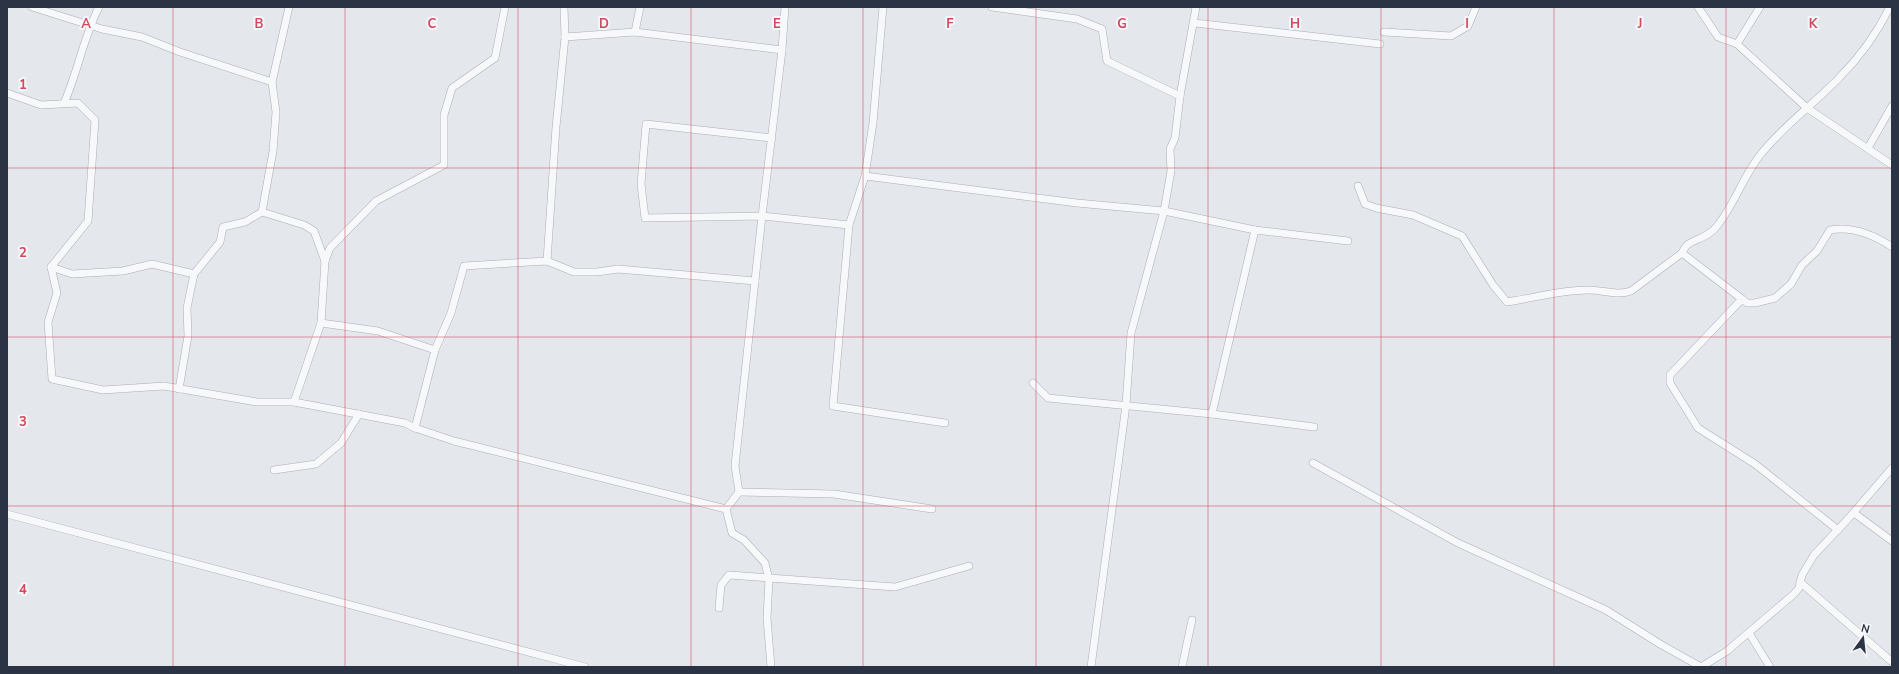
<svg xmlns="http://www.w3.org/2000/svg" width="1899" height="674" viewBox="0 0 1899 674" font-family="'Nunito Sans',sans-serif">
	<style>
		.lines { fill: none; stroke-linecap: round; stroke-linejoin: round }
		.minor-casing { stroke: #a9aeb7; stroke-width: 8 }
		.minor { stroke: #f7f8fa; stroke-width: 7 }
		.grid { fill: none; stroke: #d1495b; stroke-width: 1; stroke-opacity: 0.55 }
		.grid-label { font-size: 13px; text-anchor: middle; font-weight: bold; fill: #d1495b; stroke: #f4f6f9; stroke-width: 4; stroke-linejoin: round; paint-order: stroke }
	</style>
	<rect width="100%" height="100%" fill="#e4e7ec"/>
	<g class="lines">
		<defs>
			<g id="minor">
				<path d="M 32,7 L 102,29 L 142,37 L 180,52 L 272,82"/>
				<path d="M 992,7 L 1077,19 L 1102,29 L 1107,61 L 1180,96"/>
				<path d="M 1698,7 L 1718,37 L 1737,44 L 1807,108 L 1892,165"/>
				<path d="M 1195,23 L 1380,44"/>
				<path d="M 635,32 L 640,7"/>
				<path d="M 1384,32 L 1451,36 L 1468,26 L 1476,7"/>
				<path d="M 565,37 L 635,32 L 782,50"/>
				<path d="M 1737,44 L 1760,7"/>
				<path d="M 7,93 L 41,105 L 78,103 L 95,120 L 88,221 L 51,267 L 57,293 L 48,322 L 52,379 L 103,390 L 164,386 L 257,402 L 294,402 L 405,423 L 415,428 L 454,441 L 726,509"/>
				<path d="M 64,103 C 78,72 83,38 99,7"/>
				<path d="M 772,138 L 646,124 L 641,184 L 645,218 L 762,216 L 849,225 L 865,176 L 1077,203 L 1164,211 L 1255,230 L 1348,241"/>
				<path d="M 1868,148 L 1892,106"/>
				<path d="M 865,176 L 873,123 L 883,7"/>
				<path d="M 1358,186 L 1365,204 L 1376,208 L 1413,215 L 1462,236 L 1493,285 L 1507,302 C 1534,298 1560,290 1588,290 C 1603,290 1617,296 1631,291 L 1682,253 C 1683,251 1685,247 1687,245 C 1695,239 1709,237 1717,226 C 1735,204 1743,176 1761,154 C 1784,125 1814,104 1839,78 C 1860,57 1877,33 1890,7"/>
				<path d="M 262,212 L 304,225 L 314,231 L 325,261 L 321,323 L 294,402"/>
				<path d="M 849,225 L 833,406 L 945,423"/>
				<path d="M 1682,253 L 1742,299"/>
				<path d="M 325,261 L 330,248 L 376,201 L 444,165 L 444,115 L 452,88 L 495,58 L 505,7"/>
				<path d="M 547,261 L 556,127 L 565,37 L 564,7"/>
				<path d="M 51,267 L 72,274 L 123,271 L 152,264 L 194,274"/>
				<path d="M 321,323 L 378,331 L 435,350"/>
				<path d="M 1033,383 L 1048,398 L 1212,414 L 1314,427"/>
				<path d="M 179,389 L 188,336 L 187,308 L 194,274 L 220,242 L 223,227 L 245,222 L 262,212 L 273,151 L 276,112 L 272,82 L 289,7"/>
				<path d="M 1212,414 L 1255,230"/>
				<path d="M 415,428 L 435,350 L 451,313 L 464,266 L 547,261 L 574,272 L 597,272 L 618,269 L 755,281"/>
				<path d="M 1313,463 L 1458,543 L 1606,610 L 1660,644 L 1701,667"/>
				<path d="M 274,470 L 316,464 L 341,443 L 359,414"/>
				<path d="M 739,492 L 834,494 L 932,509"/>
				<path d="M 1854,513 L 1892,541"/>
				<path d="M 7,514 L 585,667"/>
				<path d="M 1838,530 L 1755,464 L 1698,428 L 1670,383 L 1670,375 L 1742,299 L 1747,303 L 1755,303 L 1775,298 L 1791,284 L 1802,265 L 1817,251 L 1830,230 C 1852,226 1874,235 1892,247"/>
				<path d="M 1800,582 L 1891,661"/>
				<path d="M 719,608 L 721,585 L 729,575 L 895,587 L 969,566"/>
				<path d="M 1749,633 L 1770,667"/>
				<path d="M 771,667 L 767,618 L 769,579 L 765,563 L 744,540 L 732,533 L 726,509 L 739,492 L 735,466 L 762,216 L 782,50 L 785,7"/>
				<path d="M 1091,667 L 1126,405 L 1131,333 L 1164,211 L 1171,171 L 1170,149 L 1175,138 L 1180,96 L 1196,7"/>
				<path d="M 1182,667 L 1192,620"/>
				<path d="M 1701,667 L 1727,651 L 1794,594 L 1799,588 L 1802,575 L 1814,555 L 1848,519 L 1892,468"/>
			</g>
		</defs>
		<use href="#minor" class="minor-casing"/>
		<use href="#minor" class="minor"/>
	</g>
	<path class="grid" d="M 173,7 L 173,667M 345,7 L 345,667M 518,7 L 518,667M 691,7 L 691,667M 863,7 L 863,667M 1036,7 L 1036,667M 1208,7 L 1208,667M 1381,7 L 1381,667M 1554,7 L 1554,667M 1726,7 L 1726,667M 7,168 L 1892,168M 7,337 L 1892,337M 7,506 L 1892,506"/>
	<g class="grid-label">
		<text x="86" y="28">A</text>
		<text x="259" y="28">B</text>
		<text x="432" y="28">C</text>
		<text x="604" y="28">D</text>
		<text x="777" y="28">E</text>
		<text x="950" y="28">F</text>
		<text x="1122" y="28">G</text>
		<text x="1295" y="28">H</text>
		<text x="1467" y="28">I</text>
		<text x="1640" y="28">J</text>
		<text x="1813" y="28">K</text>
		<text x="23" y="89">1</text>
		<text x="23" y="257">2</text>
		<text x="23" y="426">3</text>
		<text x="23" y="594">4</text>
	</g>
	<rect width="1899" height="674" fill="none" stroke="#2b3445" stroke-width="16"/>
	<g transform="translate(1863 638) rotate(15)" stroke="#f4f6f9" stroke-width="3" paint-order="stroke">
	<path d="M0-3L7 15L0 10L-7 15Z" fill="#2b3445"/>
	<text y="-6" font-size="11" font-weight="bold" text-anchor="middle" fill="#2b3445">N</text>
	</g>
</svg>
